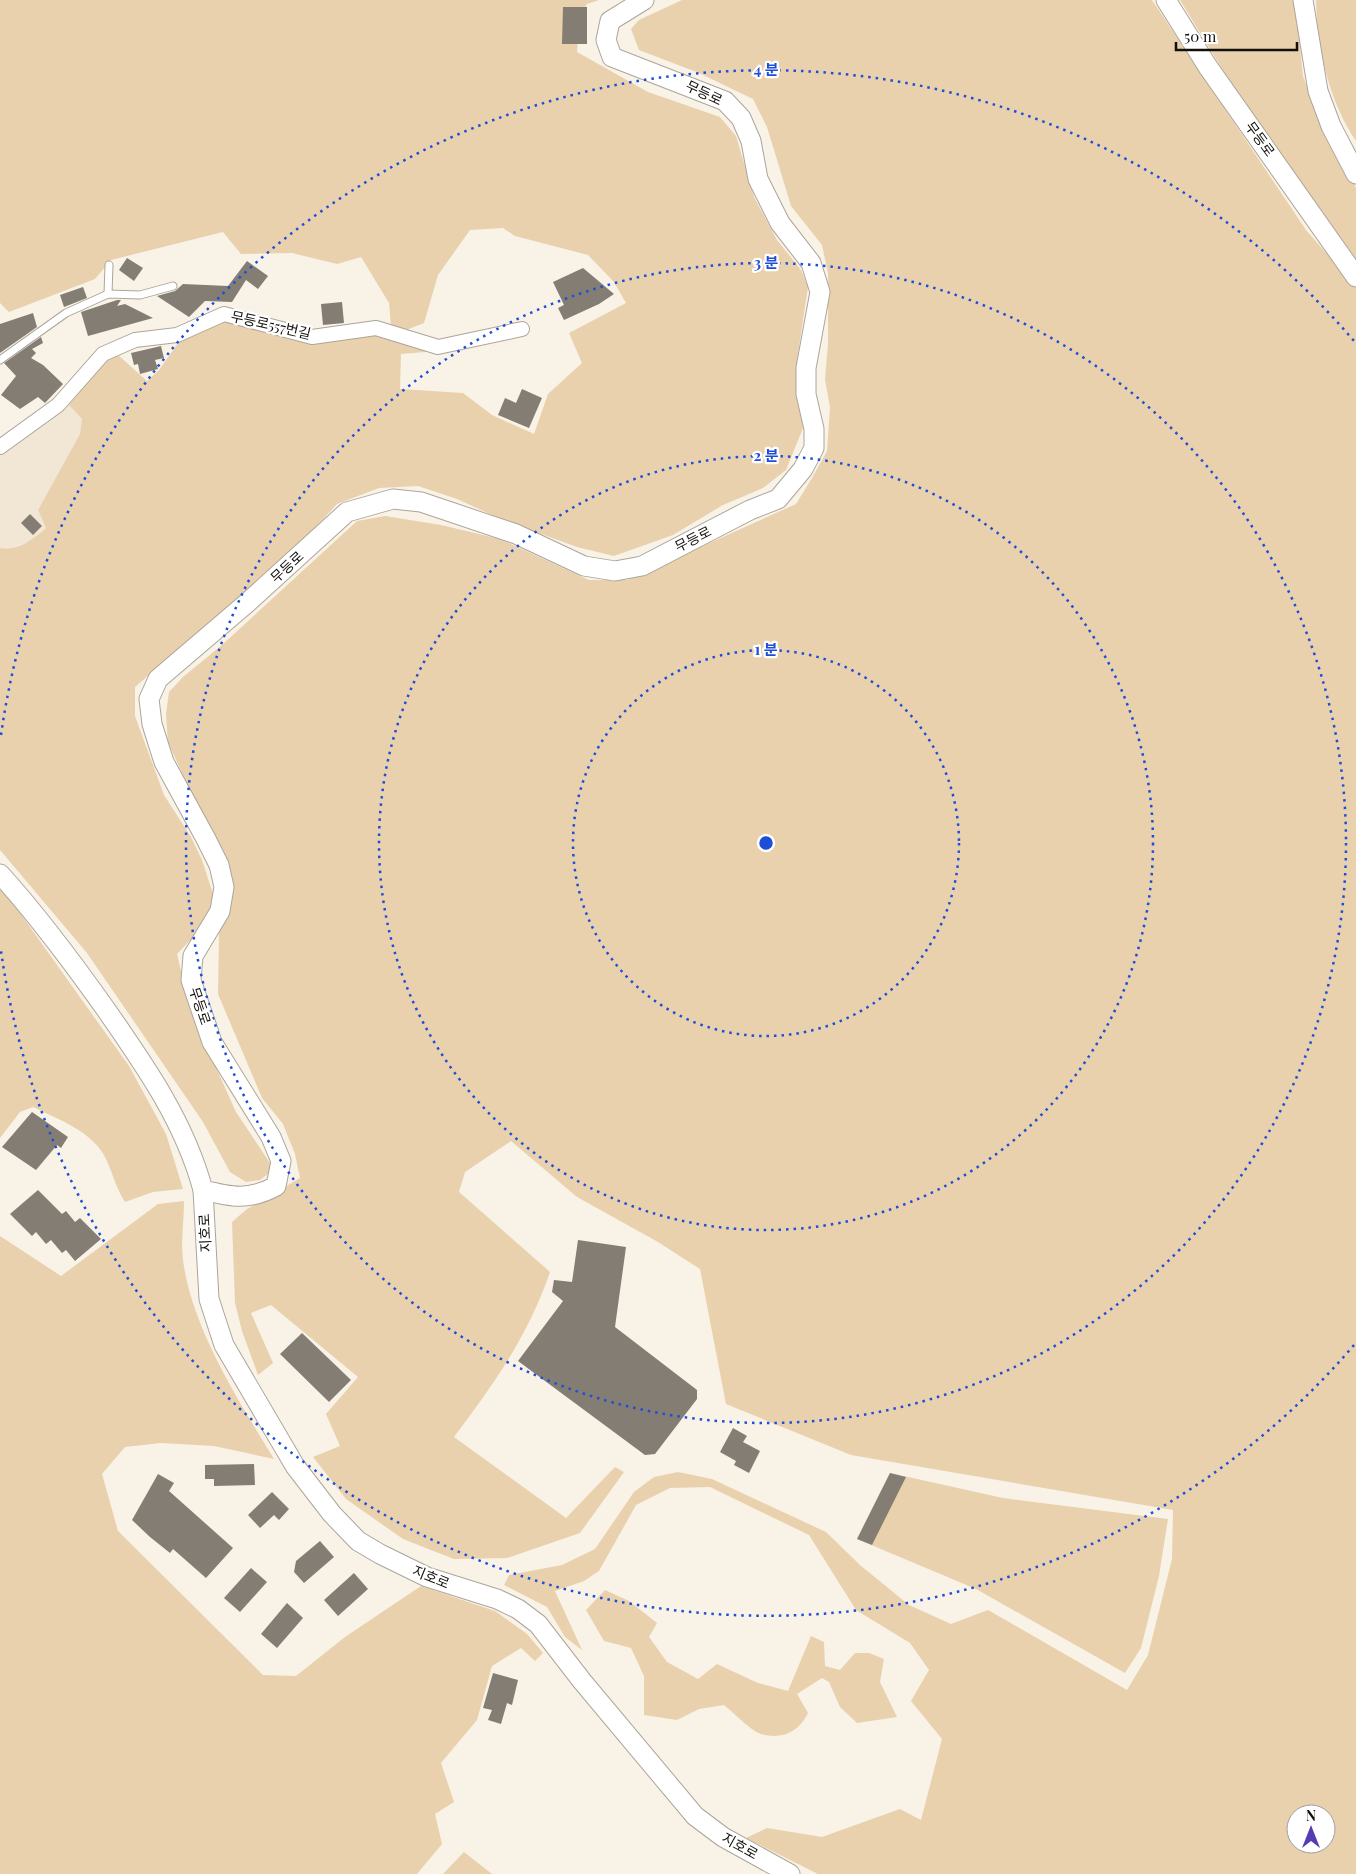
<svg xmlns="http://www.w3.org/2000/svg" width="1356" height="1874" viewBox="0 0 1356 1874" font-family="'Playfair Display','Noto Sans KR',serif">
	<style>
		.built { fill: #f2e6d5 }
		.green { fill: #e9d1ad; fill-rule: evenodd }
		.building { fill: #837d73 }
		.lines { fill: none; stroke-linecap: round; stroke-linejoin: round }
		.lane-casing { stroke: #aca59a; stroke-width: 9 }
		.street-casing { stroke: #aca59a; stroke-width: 16 }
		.secondary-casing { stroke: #aca59a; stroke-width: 21 }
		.lane { stroke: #fff; stroke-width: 7 }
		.street { stroke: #fff; stroke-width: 14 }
		.secondary { stroke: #fff; stroke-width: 19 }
		.ring { fill: none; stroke: #1d4ed8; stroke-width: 2.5; stroke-dasharray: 2.5 5 }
		.labels { text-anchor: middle; stroke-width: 4.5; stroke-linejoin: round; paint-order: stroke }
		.street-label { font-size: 14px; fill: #12100c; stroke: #fff }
		.centre { fill: #1d4ed8; stroke: #fff; stroke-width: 2.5 }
		.ring-label { font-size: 15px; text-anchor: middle; font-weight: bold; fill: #1d4ed8; stroke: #fff; stroke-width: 4.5; stroke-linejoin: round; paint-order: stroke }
	</style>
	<rect width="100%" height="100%" fill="#f9f2e7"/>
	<path class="built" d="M 69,405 L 82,419 L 80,434 L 38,510 L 46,528 L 33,540 L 7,550 L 0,548 L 0,455 Z"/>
	<g class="green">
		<path d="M 0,0 L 599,0 L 587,4 L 580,18 L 577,52 L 648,92 L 720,117 L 736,136 L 754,197 L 777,240 L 801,270 L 808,287 L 797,360 L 803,428 L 786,470 L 763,488 L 723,505 L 673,535 L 614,556 L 577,547 L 505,521 L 457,499 L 418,486 L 379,488 L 337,504 L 303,541 L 135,687 L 135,716 L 164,795 L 191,837 L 202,860 L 216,903 L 195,935 L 177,954 L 190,1010 L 236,1112 L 274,1169 L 260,1180 L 246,1182 L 230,1172 L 203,1122 L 87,953 L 0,850 L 0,548 C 16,552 34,539 46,528 L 38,510 L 80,434 L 82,419 L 69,405 L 104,362 L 118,355 L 147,381 L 159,370 L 181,339 L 225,320 L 313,341 L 350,333 L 392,337 L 426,347 L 425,352 L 401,354 L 400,389 L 463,393 L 492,415 L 534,434 L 548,394 L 582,363 L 569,333 L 626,303 L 614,282 L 588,255 L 515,236 L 503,228 L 470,230 L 438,275 L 424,323 L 406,330 L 391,325 L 389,303 L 361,257 L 337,264 L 292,253 L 241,254 L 223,232 L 111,260 L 95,279 L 9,312 L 0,303 Z"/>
		<path d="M 682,0 L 1152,0 L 1306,230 L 1356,287 L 1356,1874 L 818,1874 L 746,1838 L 767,1828 L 822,1837 L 900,1809 L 921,1820 L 942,1739 L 911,1701 L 929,1670 L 910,1643 L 856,1610 L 809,1535 L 710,1487 L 670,1488 L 636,1505 L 599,1571 L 584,1581 L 555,1591 L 582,1650 L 565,1637 L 547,1607 L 504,1585 L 509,1575 L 562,1565 L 595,1549 L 634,1492 L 654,1477 L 678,1472 L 712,1479 L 826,1532 L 860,1565 L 909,1605 L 951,1624 L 988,1610 L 1127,1690 L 1148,1655 L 1172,1559 L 1173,1510 L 851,1455 L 726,1404 L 700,1269 L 658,1242 L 577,1197 L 511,1141 L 465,1172 L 459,1192 L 550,1272 C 528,1336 494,1384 454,1437 L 566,1518 L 615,1467 L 624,1472 L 580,1533 L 507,1558 L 454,1559 L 403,1539 L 346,1499 L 313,1457 L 340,1446 L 326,1414 L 358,1377 L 271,1305 L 251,1313 L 273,1363 L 258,1375 L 242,1331 L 235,1303 L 232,1222 L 247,1209 L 300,1178 L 295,1154 L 283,1124 L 262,1098 L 218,994 L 219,934 L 230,894 L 230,874 L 222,849 L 190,791 L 168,742 L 166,714 L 169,692 L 183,677 L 222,645 L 357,521 L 385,516 L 441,525 L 500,539 L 589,580 L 627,580 L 796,504 L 812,478 L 827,451 L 830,407 L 825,380 L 828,343 L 828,273 L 822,245 L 791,206 L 767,127 L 753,99 L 699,73 L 639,50 L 631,29 L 639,20 ZM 1296,1814 L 1326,1814 L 1326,1844 L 1296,1844 Z"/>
		<path d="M 1180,0 L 1295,0 L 1303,76 L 1317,115 L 1356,188 L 1356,259 L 1241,100 Z"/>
		<path d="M 1316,0 L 1356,0 L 1356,141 C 1329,102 1317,47 1316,0 Z"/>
		<path d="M 0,885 L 129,1066 L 166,1134 L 183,1189 L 153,1192 L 125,1202 C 116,1188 113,1174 106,1159 C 94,1132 58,1119 33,1107 L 20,1112 L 0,1138 Z"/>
		<path d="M 184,1201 C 184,1216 182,1232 182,1247 C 185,1318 238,1400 274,1459 L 214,1446 L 161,1443 L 125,1447 L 102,1474 L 118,1531 L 263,1675 L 296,1676 L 345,1637 L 421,1586 L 495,1611 L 527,1634 L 543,1653 L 535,1661 L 521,1648 L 492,1666 L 477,1720 L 441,1763 L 454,1802 L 435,1814 L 442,1844 L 417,1874 L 0,1874 L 0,1236 L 61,1276 L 158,1204 Z"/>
		<path d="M 890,1473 L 1003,1498 L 1168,1519 L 1159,1576 L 1141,1648 L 1125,1673 L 976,1589 L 857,1539 Z"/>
		<path d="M 605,1590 L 629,1601 L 657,1623 L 649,1637 L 667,1662 L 698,1679 L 717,1664 L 758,1683 L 788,1691 L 811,1636 L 824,1642 L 825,1666 L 840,1670 L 855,1653 L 869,1653 L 884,1659 L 880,1682 L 897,1717 L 857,1723 L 840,1707 L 829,1682 L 822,1678 L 797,1694 L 808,1713 C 799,1732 782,1740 761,1734 C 751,1731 733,1712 724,1705 L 699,1709 L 677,1720 L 644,1715 L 644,1676 L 631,1648 L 604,1641 L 586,1610 Z"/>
		<path d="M 464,1852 L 492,1874 L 443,1874 Z"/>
	</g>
	<g class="building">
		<path d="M 563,7 L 587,7 L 587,44 L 562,44 Z"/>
		<path d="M 127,258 L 143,268 L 134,281 L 119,270 Z"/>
		<path d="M 247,261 L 268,276 L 258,289 L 246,280 L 232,302 L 205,301 L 189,317 L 157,296 L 175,291 L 183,284 L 228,286 Z"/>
		<path d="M 583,268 L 614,294 L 599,304 L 564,320 L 558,308 L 564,305 L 553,282 Z"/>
		<path d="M 83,287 L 87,298 L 64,307 L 60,295 Z"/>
		<path d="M 117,300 L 121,300 L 117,306 L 125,304 L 153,318 L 88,336 L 81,312 Z"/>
		<path d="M 342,302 L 344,323 L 323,325 L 321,304 Z"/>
		<path d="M 33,313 L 37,327 L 0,353 L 0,324 Z"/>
		<path d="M 41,337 L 43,343 L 32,349 L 36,353 L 31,358 L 43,365 L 63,384 L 45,403 L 38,397 L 20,409 L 1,395 L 16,376 L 4,363 Z"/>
		<path d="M 161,346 L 164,358 L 155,360 L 158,369 L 140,374 L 138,364 L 134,365 L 131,353 Z"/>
		<path d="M 522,389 L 542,398 L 529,428 L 498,415 L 505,398 L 516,403 Z"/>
		<path d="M 30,514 L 42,526 L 33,535 L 21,523 Z"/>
		<path d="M 32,1112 L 68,1137 L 61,1148 L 57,1145 L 36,1170 L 2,1147 Z"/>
		<path d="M 38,1190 L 62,1214 L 66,1211 L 75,1222 L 80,1218 L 101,1239 L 75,1261 L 66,1250 L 62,1253 L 51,1240 L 46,1244 L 36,1232 L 32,1236 L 10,1214 Z"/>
		<path d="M 578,1240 L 626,1247 L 615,1327 L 697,1390 L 697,1399 L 655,1454 L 645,1455 L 518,1361 L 563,1301 L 552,1292 L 554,1280 L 572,1282 Z"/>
		<path d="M 302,1333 L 351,1380 L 329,1402 L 280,1354 Z"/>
		<path d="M 733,1428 L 747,1436 L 743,1442 L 760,1451 L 749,1473 L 734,1465 L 736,1461 L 720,1452 Z"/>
		<path d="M 254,1464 L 255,1485 L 214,1486 L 214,1479 L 205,1479 L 205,1465 Z"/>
		<path d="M 890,1473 L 906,1477 L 872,1545 L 857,1539 Z"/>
		<path d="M 158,1474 L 174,1483 L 169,1491 L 233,1548 L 206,1578 L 173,1549 L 170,1553 L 150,1537 L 132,1520 Z"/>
		<path d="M 272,1492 L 289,1509 L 279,1520 L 274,1515 L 260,1528 L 248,1515 Z"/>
		<path d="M 320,1541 L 334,1557 L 304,1583 L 294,1572 L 296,1561 Z"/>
		<path d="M 251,1568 L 267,1582 L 240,1612 L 224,1598 Z"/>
		<path d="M 354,1573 L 368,1589 L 338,1616 L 324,1600 Z"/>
		<path d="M 287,1603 L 303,1618 L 277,1648 L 261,1634 Z"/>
		<path d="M 493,1673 L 518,1680 L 512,1705 L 507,1703 L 501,1724 L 488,1720 L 492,1710 L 483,1708 Z"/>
	</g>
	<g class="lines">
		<defs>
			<g id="lane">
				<path d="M 108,294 L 109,265"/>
				<path d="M 0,360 L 66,313 L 108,294 L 140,295 L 173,286"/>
			</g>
			<path id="street" d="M 0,447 L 58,405 L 103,354 L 135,340 L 177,335 L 224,314 L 312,337 L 376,328 L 438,347 L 522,329"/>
			<g id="secondary">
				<path d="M 1166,0 L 1208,67 L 1356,277"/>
				<path d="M 1303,0 L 1318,91 L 1331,126 L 1356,174"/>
				<path d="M 0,874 C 39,917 73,963 107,1011 C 146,1067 185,1123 203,1190 C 231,1197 249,1201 276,1186 L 281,1161 L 271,1137 L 212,1042 L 191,980 L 193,956 L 220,911 L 224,887 L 219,865 L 206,839 L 164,762 L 152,724 L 149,699 L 158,679 L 247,603 L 347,512 L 393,499 L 421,502 L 516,534 L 584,566 L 615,571 L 642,566 L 750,510 L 778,499 L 803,469 L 814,448 L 814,429 L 806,394 L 806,368 L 820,292 L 811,263 L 780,223 L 758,179 L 751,141 L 741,118 L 725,101 L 612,57 L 606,40 L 610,21 L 644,0"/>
				<path d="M 203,1190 L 209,1299 L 224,1345 L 295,1466 L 332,1514 L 358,1541 L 380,1554 L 427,1577 L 497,1599 L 518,1609 L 538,1624 L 582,1681 L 695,1816 L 723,1837 L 790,1874"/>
			</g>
		</defs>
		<use href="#lane" class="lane-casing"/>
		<use href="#street" class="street-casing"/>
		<use href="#secondary" class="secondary-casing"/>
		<use href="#lane" class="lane"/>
		<use href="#street" class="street"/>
		<use href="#secondary" class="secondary"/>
	</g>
	<g class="ring">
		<circle cx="766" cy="843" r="193"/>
		<circle cx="766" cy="843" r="387"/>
		<circle cx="766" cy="843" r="580"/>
		<path d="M1354 1345A773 773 0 0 1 1 951M1 735A773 773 0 0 1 1354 341"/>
	</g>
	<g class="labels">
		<g class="street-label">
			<text transform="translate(704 93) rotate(25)" y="5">무등로</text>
			<text transform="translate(1260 139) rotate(54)" y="5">무등로</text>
			<text transform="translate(271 325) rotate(13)" y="5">무등로557번길</text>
			<text transform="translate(693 539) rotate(-27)" y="5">무등로</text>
			<text transform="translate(287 567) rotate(-43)" y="5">무등로</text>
			<text transform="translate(200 1006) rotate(71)" y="5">무등로</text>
			<text transform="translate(205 1233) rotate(-93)" y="5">지호로</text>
			<text transform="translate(431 1577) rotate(22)" y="5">지호로</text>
			<text transform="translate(740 1846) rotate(29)" y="5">지호로</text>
		</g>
	</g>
	<circle cx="766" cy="843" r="8" class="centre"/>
	<g class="ring-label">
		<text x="766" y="75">4 분</text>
		<text x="766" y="268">3 분</text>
		<text x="766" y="461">2 분</text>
		<text x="766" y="655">1 분</text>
	</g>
	<g transform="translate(1311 1829)"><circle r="24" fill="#ffffff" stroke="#a09f9e"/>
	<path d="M0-4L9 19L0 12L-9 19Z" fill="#573bb3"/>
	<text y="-8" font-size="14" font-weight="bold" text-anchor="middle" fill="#12100c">N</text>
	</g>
	<path d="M1176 42v8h121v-8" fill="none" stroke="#12100c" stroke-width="2.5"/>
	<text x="1184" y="42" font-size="15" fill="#12100c" stroke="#ffffff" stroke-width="4" paint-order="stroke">50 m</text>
</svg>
